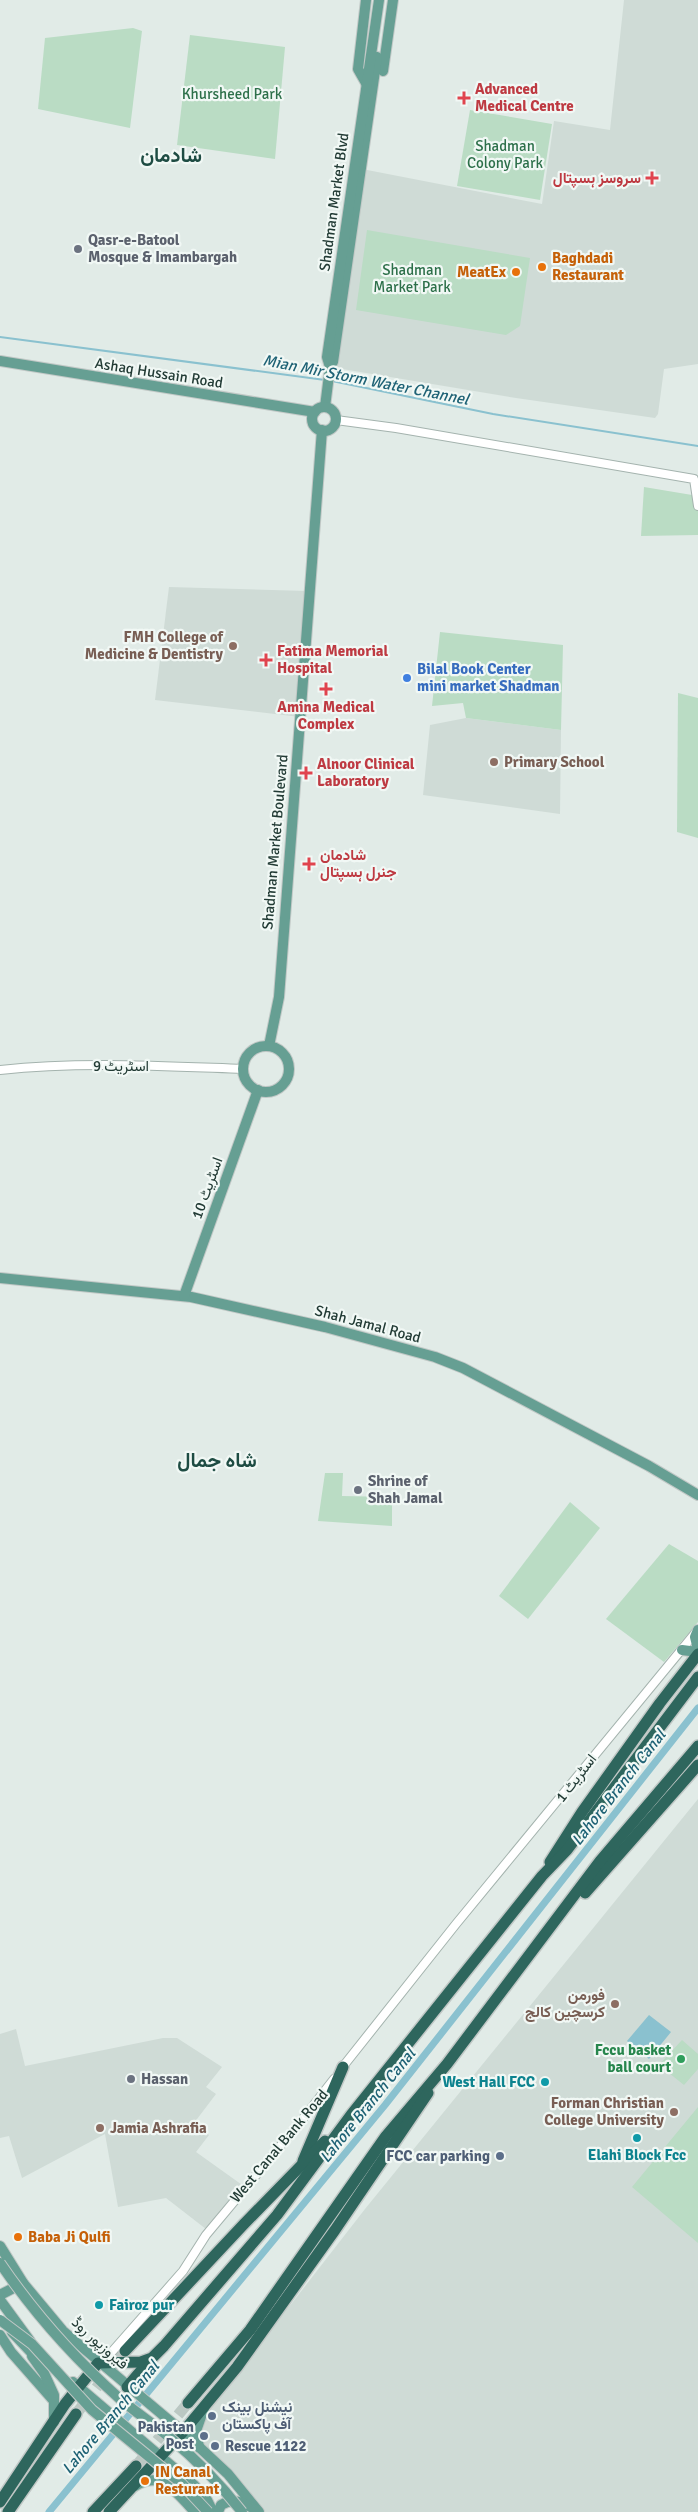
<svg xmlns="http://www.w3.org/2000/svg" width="698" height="2512" viewBox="0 0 698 2512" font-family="Signika,Vazirmatn,sans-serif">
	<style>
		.built { fill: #cfdbd6 }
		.green { fill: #badcc4 }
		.water { fill: #8ac1cf }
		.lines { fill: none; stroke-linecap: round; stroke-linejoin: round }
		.stream { stroke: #8ac1cf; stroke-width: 2 }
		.canal { stroke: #8ac1cf; stroke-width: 7 }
		.highway-tunnel { stroke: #bbc8c3; stroke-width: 11; stroke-dasharray: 11 5.5; stroke-linecap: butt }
		.minor-casing { stroke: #a4b3ae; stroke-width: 10 }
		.major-casing { stroke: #c1c8c6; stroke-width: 12 }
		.highway-casing { stroke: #c1c8c6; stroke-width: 14 }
		.minor { stroke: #fff; stroke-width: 8 }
		.major { stroke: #669f93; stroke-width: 10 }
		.highway { stroke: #2e665d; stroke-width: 11 }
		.major-bridge-casing { stroke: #c1c8c6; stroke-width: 12; stroke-linecap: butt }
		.major-bridge { stroke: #669f93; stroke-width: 10 }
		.health-dot { fill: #e0444e; stroke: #f1f8f5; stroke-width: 2 }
		.worship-dot { fill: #6b7280; stroke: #f1f8f5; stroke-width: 2 }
		.food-dot { fill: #e8710a; stroke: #f1f8f5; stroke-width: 2 }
		.education-dot { fill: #8d6e63; stroke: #f1f8f5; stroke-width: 2 }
		.shop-dot { fill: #3f7fe0; stroke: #f1f8f5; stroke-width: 2 }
		.leisure-dot { fill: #2e9e5b; stroke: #f1f8f5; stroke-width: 2 }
		.culture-dot { fill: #0f9aa8; stroke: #f1f8f5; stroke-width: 2 }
		.service-dot { fill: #5c6f8a; stroke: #f1f8f5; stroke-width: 2 }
		.labels { text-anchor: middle; stroke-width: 4.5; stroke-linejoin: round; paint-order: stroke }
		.health-label { font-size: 15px; font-weight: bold; fill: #be3a42; stroke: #f1f8f5; text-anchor: start }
		.park-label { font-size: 15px; fill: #2d704a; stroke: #f1f8f5 }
		.street-label { font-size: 15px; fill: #223b35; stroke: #f1f8f5 }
		.worship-label { font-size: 15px; font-weight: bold; fill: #5b616d; stroke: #f1f8f5; text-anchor: start }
		.food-label { font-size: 15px; font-weight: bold; fill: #c56008; stroke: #f1f8f5; text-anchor: start }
		.education-label { font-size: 15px; font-weight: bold; fill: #785e54; stroke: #f1f8f5; text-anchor: end }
		.shop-label { font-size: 15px; font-weight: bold; fill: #366cbe; stroke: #f1f8f5; text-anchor: start }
		.leisure-label { font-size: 15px; font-weight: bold; fill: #27864d; stroke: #f1f8f5; text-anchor: end }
		.culture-label { font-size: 15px; font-weight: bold; fill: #0d838f; stroke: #f1f8f5; text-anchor: end }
		.service-label { font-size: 15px; font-weight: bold; fill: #4e5e75; stroke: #f1f8f5; text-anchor: end }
		.water-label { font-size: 16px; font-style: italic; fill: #1e6275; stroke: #f1f8f5 }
		.district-label { font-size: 20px; font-weight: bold; fill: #1e4c43; stroke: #f1f8f5 }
	</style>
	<rect width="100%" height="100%" fill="#e1ebe7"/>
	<g class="built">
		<path d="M 624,0 L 698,0 L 698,364 L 664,369 L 658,414 L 655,418 L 516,398 L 330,367 L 362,169 L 542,204 L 554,121 L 610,130 Z"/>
		<path d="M 169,587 L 307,591 L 300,717 L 155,700 Z"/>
		<path d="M 466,718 L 561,730 L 560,814 L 423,795 L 430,725 Z"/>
		<path d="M 698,1799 L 698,2512 L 259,2512 L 183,2432 L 292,2303 L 365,2209 Z"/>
		<path d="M 16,2029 L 25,2066 L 163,2038 L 177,2038 L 222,2067 L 206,2087 L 216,2094 L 194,2123 L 209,2135 L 196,2152 L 245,2187 L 206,2229 L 166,2198 L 118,2207 L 105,2134 L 22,2178 L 9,2136 L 0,2138 L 0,2034 Z"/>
	</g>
	<g class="green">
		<path d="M 133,28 L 142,31 L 130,128 L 38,109 L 45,38 Z"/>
		<path d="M 190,35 L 285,47 L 275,159 L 177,145 Z"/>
		<path d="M 470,110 L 552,124 L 540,200 L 457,186 Z"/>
		<path d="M 367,230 L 530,258 L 520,326 L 506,335 L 356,310 Z"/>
		<path d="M 644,487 L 698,496 L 698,535 L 641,536 Z"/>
		<path d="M 440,632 L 563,645 L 561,730 L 466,718 L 463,703 L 432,706 Z"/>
		<path d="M 678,693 L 698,698 L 698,838 L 677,832 Z"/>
		<path d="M 325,1473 L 343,1473 L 342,1496 L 392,1497 L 392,1526 L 318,1521 Z"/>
		<path d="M 570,1502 L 600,1528 L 528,1619 L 499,1596 Z"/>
		<path d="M 669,1544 L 698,1561 L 698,1622 L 664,1662 L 606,1619 Z"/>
		<path d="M 682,2040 L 698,2054 L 698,2069 L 684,2085 L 659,2065 Z"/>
		<path d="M 698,2107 L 698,2243 L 632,2187 Z"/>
	</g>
	<path class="water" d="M 649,2015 L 671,2032 L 649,2059 L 627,2041 Z"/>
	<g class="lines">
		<g class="stream">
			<path d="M 0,337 L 325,380"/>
			<path d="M 332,381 L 493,414 L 698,446"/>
		</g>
		<path class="canal" d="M 49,2512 L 385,2105 L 698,1708"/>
		<g class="highway-tunnel">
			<path d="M 76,2414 L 125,2351"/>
			<path d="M 136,2466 L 188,2403"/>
		</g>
		<defs>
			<g id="minor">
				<path d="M 336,420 L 396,428 L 694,479 L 698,506"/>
				<path d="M 0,1070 C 80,1061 162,1066 243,1069"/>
				<path d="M 341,2069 L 456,1924 L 696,1632"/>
				<path d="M 98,2363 L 110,2354 L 183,2271 L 206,2235 L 298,2125 L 334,2079"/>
			</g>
			<g id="major">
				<path d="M 366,0 L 358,69 L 366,83"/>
				<path d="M 383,71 L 393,0"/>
				<path d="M 0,361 L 315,412"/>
				<path d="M 333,362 L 377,57"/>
				<path d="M 325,407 L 330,367 L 327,357 L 379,0"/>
				<circle cx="324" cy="419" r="12"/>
				<path d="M 269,1046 L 279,997 L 322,430"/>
				<circle cx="266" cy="1069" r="23"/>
				<path d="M 0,1278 L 191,1297 L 325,1327 L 435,1357 L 463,1368 L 649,1466 L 698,1495"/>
				<path d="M 184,1296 L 258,1090"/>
				<path d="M 698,1630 L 695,1637 L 698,1649"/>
				<path d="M 682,1650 L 698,1652"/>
				<path d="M 0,2246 L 23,2283 L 63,2331 L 183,2432 L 228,2474 L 259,2512"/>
				<path d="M 0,2295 L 23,2283"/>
				<path d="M 0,2300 L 30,2341"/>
				<path d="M 12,2332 L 31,2352 L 47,2364"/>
				<path d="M 0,2335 L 11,2352 L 54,2401"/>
				<path d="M 32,2356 L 44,2373 L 54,2395 L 54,2422"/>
				<path d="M 73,2382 L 194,2485 L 207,2500 L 213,2512"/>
				<path d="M 199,2447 L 196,2431 L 204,2408"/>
				<path d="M 135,2486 C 163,2469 176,2493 195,2512"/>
				<path d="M 218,2512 L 221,2505 C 233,2498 243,2502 254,2509"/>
			</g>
			<g id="highway">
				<path d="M 550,1862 L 582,1812 L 660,1703 L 698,1654"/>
				<path d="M 585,1893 L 698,1765"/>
				<path d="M 303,2161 L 343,2067"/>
				<path d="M 125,2351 L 244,2224 L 325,2141"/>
				<path d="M 127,2387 L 150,2360"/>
				<path d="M 188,2403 L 250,2330 L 386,2136 L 447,2064 L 600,1861 L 698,1746"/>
				<path d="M 0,2502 L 65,2404 L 98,2363 L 141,2362 L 152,2358 L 164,2346 L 277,2215 L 351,2115 L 542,1876 L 567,1850 L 698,1677"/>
				<path d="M 8,2512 L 76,2414"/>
				<path d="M 93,2512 L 136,2466"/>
				<path d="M 109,2512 L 183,2432 L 237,2367 L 335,2230 L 428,2093"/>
			</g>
		</defs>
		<use href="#minor" class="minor-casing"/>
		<use href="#major" class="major-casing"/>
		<use href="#highway" class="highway-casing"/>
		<use href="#minor" class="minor"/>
		<use href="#major" class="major"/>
		<use href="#highway" class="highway"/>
		<defs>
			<g id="major-bridge">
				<path d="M 0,2263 C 34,2313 74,2358 119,2398 C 135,2412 154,2424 170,2438 C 197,2460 221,2485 242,2512"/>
				<path d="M 0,2320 L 32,2344 L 92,2410 L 181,2483 L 208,2512"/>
			</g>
		</defs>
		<use href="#major-bridge" class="major-bridge-casing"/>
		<use href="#major-bridge" class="major-bridge"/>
	</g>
	<g class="health-dot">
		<path d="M461.5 90.5h5v5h5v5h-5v5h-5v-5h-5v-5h5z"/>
		<path d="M649.5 170.5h5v5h5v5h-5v5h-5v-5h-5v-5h5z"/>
		<path d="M263.5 652.5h5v5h5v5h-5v5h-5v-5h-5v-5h5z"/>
		<path d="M323.5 681.5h5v5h5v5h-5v5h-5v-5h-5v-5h5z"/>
		<path d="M303.5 765.5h5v5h5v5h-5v5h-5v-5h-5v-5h5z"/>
		<path d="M306.5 856.5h5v5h5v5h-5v5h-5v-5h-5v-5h5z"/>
	</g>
	<g class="worship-dot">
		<circle cx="78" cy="249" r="5"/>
		<circle cx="358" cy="1490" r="5"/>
		<circle cx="131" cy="2079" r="5"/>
	</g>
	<g class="food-dot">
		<circle cx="542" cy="267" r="5"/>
		<circle cx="516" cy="272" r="5"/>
		<circle cx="18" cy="2237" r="5"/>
		<circle cx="145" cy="2481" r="5"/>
	</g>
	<g class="education-dot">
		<circle cx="233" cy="646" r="5"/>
		<circle cx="494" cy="762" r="5"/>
		<circle cx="615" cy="2004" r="5"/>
		<circle cx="674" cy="2112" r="5"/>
		<circle cx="100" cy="2128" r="5"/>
	</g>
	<circle class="shop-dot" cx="407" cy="678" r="5"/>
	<circle class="leisure-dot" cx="681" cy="2059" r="5"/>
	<g class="culture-dot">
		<circle cx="545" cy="2082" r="5"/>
		<circle cx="637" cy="2138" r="5"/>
		<circle cx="99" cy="2305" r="5"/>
	</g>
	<g class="service-dot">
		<circle cx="500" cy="2156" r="5"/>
		<circle cx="212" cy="2416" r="5"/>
		<circle cx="204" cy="2436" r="5"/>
		<circle cx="215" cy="2446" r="5"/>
	</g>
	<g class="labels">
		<g class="health-label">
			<text x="475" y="94">Advanced<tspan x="475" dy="17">Medical Centre</tspan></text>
			<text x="641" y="183" text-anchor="end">سروسز ہسپتال</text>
			<text x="277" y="656">Fatima Memorial<tspan x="277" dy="17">Hospital</tspan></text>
			<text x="326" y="712" text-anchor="middle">Amina Medical<tspan x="326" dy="17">Complex</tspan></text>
			<text x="317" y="769">Alnoor Clinical<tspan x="317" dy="17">Laboratory</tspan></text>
			<text x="320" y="860">شادمان<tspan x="320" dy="17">جنرل ہسپتال</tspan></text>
		</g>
		<g class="park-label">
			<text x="232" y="99">Khursheed Park</text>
			<text x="505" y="151">Shadman<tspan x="505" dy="17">Colony Park</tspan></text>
			<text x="412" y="275">Shadman<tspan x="412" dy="17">Market Park</tspan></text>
		</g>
		<g class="street-label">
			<text transform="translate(334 202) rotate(-82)" y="5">Shadman Market Blvd</text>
			<text transform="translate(159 373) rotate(9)" y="5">Ashaq Hussain Road</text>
			<text transform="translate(275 842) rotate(-85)" y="5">Shadman Market Boulevard</text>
			<text x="121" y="1071">اسٹریٹ 9</text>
			<text transform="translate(207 1188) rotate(-70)" y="5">اسٹریٹ 10</text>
			<text transform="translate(368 1324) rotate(15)" y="5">Shah Jamal Road</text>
			<text transform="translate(576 1778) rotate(-52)" y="5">اسٹریٹ 1</text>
			<text transform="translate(279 2146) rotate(-50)" y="5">West Canal Bank Road</text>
			<text transform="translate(100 2343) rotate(42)" y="5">فیروزپور روڈ</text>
		</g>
		<g class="worship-label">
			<text x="88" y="245">Qasr-e-Batool<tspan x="88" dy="17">Mosque &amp; Imambargah</tspan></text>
			<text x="368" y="1486">Shrine of<tspan x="368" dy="17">Shah Jamal</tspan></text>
			<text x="141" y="2084">Hassan</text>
		</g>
		<g class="food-label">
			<text x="552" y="263">Baghdadi<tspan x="552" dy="17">Restaurant</tspan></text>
			<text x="506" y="277" text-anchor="end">MeatEx</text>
			<text x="28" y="2242">Baba Ji Qulfi</text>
			<text x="155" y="2477">IN Canal<tspan x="155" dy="17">Resturant</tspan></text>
		</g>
		<g class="education-label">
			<text x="223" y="642">FMH College of<tspan x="223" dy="17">Medicine &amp; Dentistry</tspan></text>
			<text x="504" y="767" text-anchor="start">Primary School</text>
			<text x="605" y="2000">فورمن<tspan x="605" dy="17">کرسچین کالج</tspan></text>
			<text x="664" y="2108">Forman Christian<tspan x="664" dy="17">College University</tspan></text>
			<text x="110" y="2133" text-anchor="start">Jamia Ashrafia</text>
		</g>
		<g class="shop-label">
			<text x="417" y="674">Bilal Book Center<tspan x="417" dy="17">mini market Shadman</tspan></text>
		</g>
		<g class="leisure-label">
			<text x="671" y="2055">Fccu basket<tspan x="671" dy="17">ball court</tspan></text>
		</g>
		<g class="culture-label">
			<text x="535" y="2087">West Hall FCC</text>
			<text x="637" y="2160" text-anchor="middle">Elahi Block Fcc</text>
			<text x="109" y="2310" text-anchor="start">Fairoz pur</text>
		</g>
		<g class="service-label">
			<text x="490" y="2161">FCC car parking</text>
			<text x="222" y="2412" text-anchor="start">نیشنل بینک<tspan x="222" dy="17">آف پاکستان</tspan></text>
			<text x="194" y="2432">Pakistan<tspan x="194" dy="17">Post</tspan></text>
			<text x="225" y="2451" text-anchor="start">Rescue 1122</text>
		</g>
		<g class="water-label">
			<text transform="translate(366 379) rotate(11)" y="6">Mian Mir Storm Water Channel</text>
			<text transform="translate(618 1787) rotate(-52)" y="6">Lahore Branch Canal</text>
			<text transform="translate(367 2105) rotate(-51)" y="6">Lahore Branch Canal</text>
			<text transform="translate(110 2417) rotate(-50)" y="6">Lahore Branch Canal</text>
		</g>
		<g class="district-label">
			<text x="171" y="162">شادمان</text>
			<text x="217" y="1467">شاہ جمال</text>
		</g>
	</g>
</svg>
